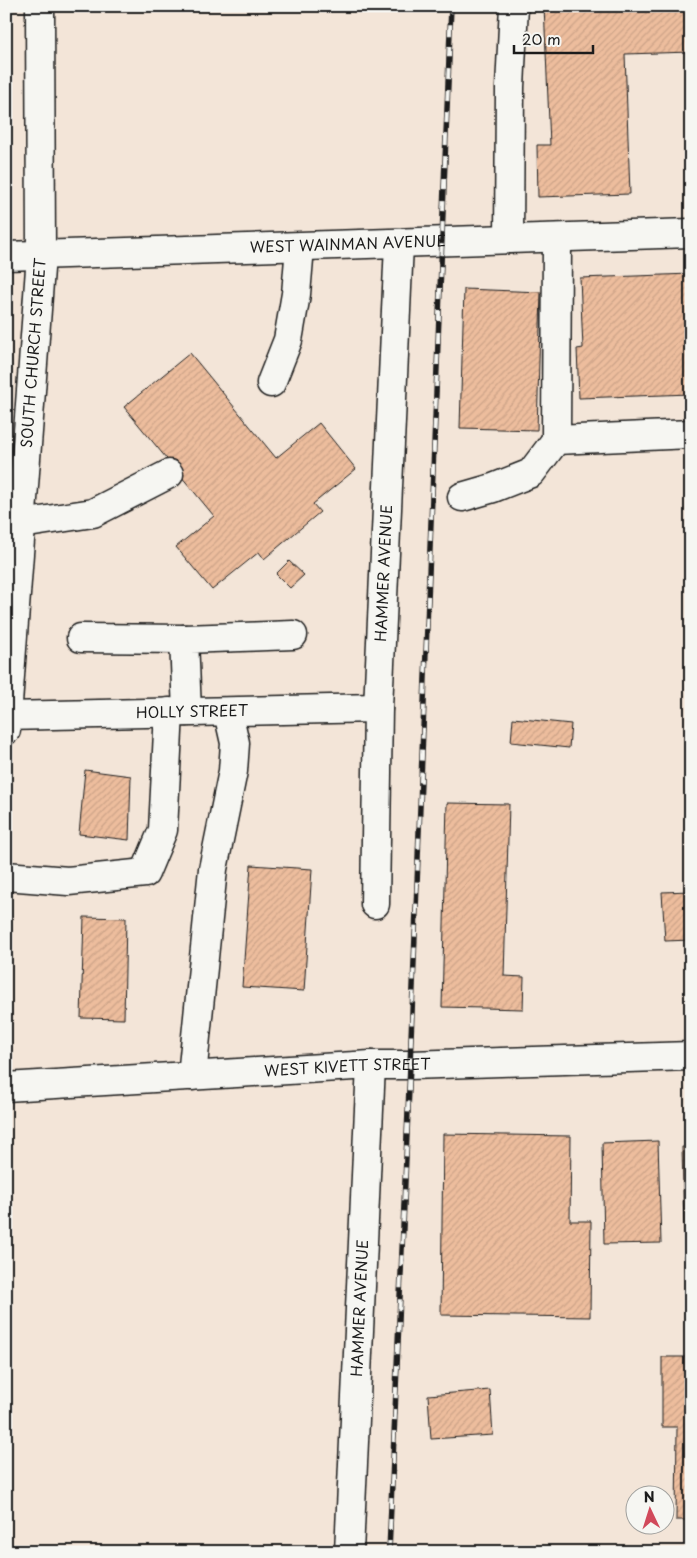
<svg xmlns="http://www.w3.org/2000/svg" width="697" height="1558" viewBox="0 0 697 1558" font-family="'Playpen Sans',sans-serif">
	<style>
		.building { fill: url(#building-hatch); stroke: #1c1c1c }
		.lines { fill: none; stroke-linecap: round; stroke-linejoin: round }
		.minor-casing { stroke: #1c1c1c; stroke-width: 31 }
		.minor { stroke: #f6f6f2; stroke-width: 28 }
		.rail-casing { stroke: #1c1c1c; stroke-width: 5.5 }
		.rail { stroke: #f6f6f2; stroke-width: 4; stroke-dasharray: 11; stroke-linecap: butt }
		.labels { text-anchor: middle; stroke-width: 4.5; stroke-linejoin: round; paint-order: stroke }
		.street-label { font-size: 15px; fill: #1c1c1c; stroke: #f6f6f2 }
	</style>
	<defs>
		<pattern id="building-hatch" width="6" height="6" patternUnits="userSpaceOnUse" patternTransform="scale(1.25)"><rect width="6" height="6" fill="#edbd9d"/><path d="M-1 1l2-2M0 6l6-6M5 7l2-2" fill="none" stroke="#cba287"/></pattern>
	</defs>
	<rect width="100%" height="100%" fill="#f3e5d8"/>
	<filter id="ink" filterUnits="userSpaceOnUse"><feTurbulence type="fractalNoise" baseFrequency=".02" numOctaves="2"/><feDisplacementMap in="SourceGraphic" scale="10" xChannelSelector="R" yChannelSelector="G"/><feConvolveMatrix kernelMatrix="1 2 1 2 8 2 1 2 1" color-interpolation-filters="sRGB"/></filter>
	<g filter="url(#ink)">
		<g class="building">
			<path d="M 544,6 L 691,6 L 691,52 L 625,54 L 630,194 L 538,197 L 537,145 L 550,145 Z"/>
			<path d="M 691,274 L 691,394 L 579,398 L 577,349 L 583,348 L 580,278 Z"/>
			<path d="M 464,289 L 541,292 L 537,430 L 460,428 Z"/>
			<path d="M 190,353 L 276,458 L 319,423 L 356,469 L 313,504 L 320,512 L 264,559 L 259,552 L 212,590 L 176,547 L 214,516 L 124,407 Z"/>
			<path d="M 289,561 L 304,575 L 290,588 L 276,574 Z"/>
			<path d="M 513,718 L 571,724 L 569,748 L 511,742 Z"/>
			<path d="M 85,770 L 131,776 L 129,840 L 79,834 Z"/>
			<path d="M 447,803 L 509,804 L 504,976 L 524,977 L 523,1009 L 442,1007 Z"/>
			<path d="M 251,865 L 312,869 L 304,991 L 242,987 Z"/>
			<path d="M 691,891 L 691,940 L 665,941 L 662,892 Z"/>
			<path d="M 84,917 L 126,918 L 124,1019 L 81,1018 Z"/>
			<path d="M 443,1134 L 571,1136 L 570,1221 L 591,1221 L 590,1317 L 441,1315 Z"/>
			<path d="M 658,1141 L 661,1243 L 604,1244 L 602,1143 Z"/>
			<path d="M 682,1147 L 691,1147 L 691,1269 L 685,1270 Z"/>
			<path d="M 662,1357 L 691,1357 L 691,1520 L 676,1520 L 677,1427 L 662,1427 Z"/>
			<path d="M 490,1390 L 493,1435 L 431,1439 L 428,1395 Z"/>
		</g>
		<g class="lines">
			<defs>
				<g id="minor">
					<path d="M 509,239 L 510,87 L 514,6"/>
					<path id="s1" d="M 6,256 L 691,233"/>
					<path d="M 271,383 L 288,340 L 296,294 L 300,247"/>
					<path d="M 556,440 L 557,238"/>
					<path d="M 462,497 L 493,488 L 531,473 L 556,440 L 691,434"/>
					<path d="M 21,524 L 93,513 L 169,474"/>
					<path d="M 81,638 L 184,639"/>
					<path d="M 187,712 L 184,639 L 293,635"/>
					<path id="s2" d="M 6,716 L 378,708"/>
					<path id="s3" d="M 6,730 L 41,255 L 40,6"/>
					<path d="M 6,876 L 68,881 L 145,873 L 163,830 L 169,712"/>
					<path id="s4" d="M 375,904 L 378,708 L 399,244"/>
					<path d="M 192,1076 L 213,869 L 233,771 L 235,743 L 228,712"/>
					<path id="s5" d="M 6,1087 L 371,1065 L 410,1065 L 691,1056"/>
					<path id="s6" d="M 349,1552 L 371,1065"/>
				</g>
			</defs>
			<use href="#minor" class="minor-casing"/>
			<use href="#minor" class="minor"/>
			<defs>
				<path id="rail" d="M 389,1552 L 410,1065 L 451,6"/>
			</defs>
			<use href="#rail" class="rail-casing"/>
			<use href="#rail" class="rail"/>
		</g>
	</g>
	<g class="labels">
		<g class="street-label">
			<text dy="5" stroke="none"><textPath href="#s1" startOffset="342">WEST WAINMAN AVENUE</textPath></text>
			<text dy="5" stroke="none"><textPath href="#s3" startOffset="378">SOUTH CHURCH STREET</textPath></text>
			<text dy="5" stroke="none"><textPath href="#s4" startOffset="331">HAMMER AVENUE</textPath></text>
			<text dy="5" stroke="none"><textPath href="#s2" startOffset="186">HOLLY STREET</textPath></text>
			<text dy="5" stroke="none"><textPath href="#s5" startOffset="342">WEST KIVETT STREET</textPath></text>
			<text dy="5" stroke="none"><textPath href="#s6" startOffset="244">HAMMER AVENUE</textPath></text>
		</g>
	</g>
	<rect width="697" height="1558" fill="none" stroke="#f6f6f2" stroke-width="25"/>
	<rect x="12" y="12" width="672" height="1533" fill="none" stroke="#1c1c1c" stroke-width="2" filter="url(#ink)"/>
	<g transform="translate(650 1510) rotate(356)"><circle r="24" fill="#f6f6f2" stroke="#9f9f9c"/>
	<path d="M0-4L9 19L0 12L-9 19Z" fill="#d1495b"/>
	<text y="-8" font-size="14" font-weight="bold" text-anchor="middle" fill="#1c1c1c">N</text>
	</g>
	<path d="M514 45v8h79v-8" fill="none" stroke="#1c1c1c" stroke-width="2.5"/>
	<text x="522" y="45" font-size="15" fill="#1c1c1c" stroke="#f6f6f2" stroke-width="4" paint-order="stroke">20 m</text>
</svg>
